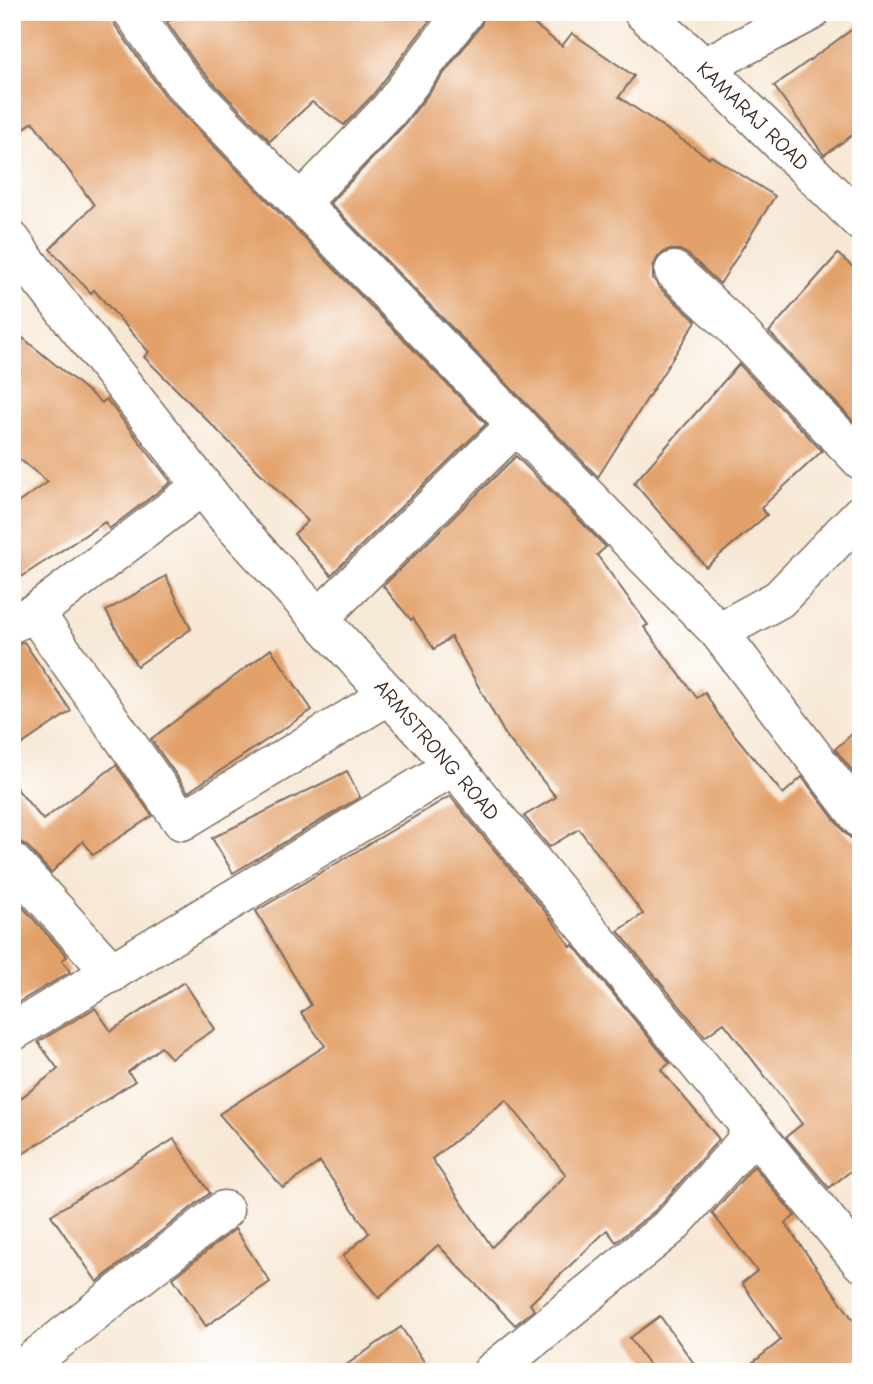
<svg xmlns="http://www.w3.org/2000/svg" width="873" height="1384" viewBox="0 0 873 1384" font-family="'Comic Neue',sans-serif">
	<style>
		.building { fill: #e3a16b; fill-rule: evenodd }
		.lines { fill: none; stroke-linecap: round; stroke-linejoin: round }
		.minor-casing { stroke: #7d6c5e; stroke-width: 41 }
		.minor { stroke: #fff; stroke-width: 38 }
		.labels { text-anchor: middle; stroke-width: 5; stroke-linejoin: round; paint-order: stroke }
		.street-label { font-size: 21px; fill: #3b2a1e; stroke: #fff }
	</style>
	<rect width="100%" height="100%" fill="#fff"/>
	<filter id="ink" filterUnits="userSpaceOnUse"><feTurbulence type="fractalNoise" baseFrequency=".0143" numOctaves="2"/><feDisplacementMap in="SourceGraphic" scale="14" xChannelSelector="R" yChannelSelector="G"/><feConvolveMatrix kernelMatrix="1 2 1 2 8 2 1 2 1" color-interpolation-filters="sRGB"/></filter>
	<filter id="wash" filterUnits="userSpaceOnUse"><feTurbulence type="fractalNoise" baseFrequency=".00686" numOctaves="4" result="noise"/><feDisplacementMap in="SourceGraphic" scale="28" xChannelSelector="R" yChannelSelector="G"/><feGaussianBlur stdDeviation="1.57" result="paint"/><feColorMatrix in="noise" values="0 0 0 0 0 0 0 0 0 0 0 0 0 0 0 0 0 1.4 0 .05"/><feComposite in="paint" operator="in"/></filter>
	<g filter="url(#wash)">
		<rect width="100%" height="100%" fill="#f7e8d5"/>
		<g id="blocks">
			<g class="building">
				<path d="M 12,12 L 111,12 L 115,25 L 166,97 L 486,424 L 331,575 L 294,534 L 308,521 L 144,357 L 149,352 L 142,344 L 94,290 L 91,293 L 50,249 L 94,205 L 33,122 L 12,137 Z"/>
				<path d="M 181,12 L 436,12 L 372,96 L 344,125 L 312,102 L 270,141 L 199,68 L 167,22 Z"/>
				<path d="M 485,12 L 518,12 L 562,46 L 572,33 L 634,76 L 619,97 L 709,158 L 711,156 L 775,196 L 720,284 L 689,255 L 680,250 L 667,250 L 658,257 L 653,267 L 653,278 L 659,287 L 696,321 L 598,477 L 330,203 L 406,123 L 481,25 Z"/>
				<path d="M 861,23 L 861,129 L 824,155 L 774,86 Z"/>
				<path d="M 838,254 L 861,274 L 861,416 L 854,422 L 769,332 Z"/>
				<path d="M 12,329 L 102,403 L 106,399 L 171,482 L 109,529 L 105,522 L 12,583 L 12,507 L 48,482 L 12,453 Z"/>
				<path d="M 739,364 L 822,451 L 761,508 L 767,515 L 706,567 L 634,483 Z"/>
				<path d="M 516,456 L 606,547 L 597,555 L 648,625 L 644,627 L 697,698 L 705,693 L 720,717 L 783,794 L 802,777 L 844,832 L 852,839 L 861,840 L 861,1163 L 829,1188 L 786,1137 L 802,1124 L 724,1023 L 705,1037 L 618,931 L 643,914 L 579,829 L 549,847 L 524,816 L 556,797 L 506,736 L 451,637 L 434,649 L 413,618 L 411,620 L 383,586 Z"/>
				<path d="M 166,576 L 191,629 L 137,666 L 106,611 Z"/>
				<path d="M 24,642 L 71,711 L 12,751 L 12,644 Z"/>
				<path d="M 271,649 L 312,710 L 188,792 L 151,739 Z"/>
				<path d="M 861,726 L 861,782 L 835,749 Z"/>
				<path d="M 116,765 L 152,816 L 93,855 L 83,841 L 51,873 L 28,847 L 19,841 L 12,841 L 12,783 L 43,820 Z"/>
				<path d="M 347,771 L 360,797 L 233,873 L 212,838 Z"/>
				<path d="M 450,796 L 552,920 L 571,947 L 573,945 L 670,1063 L 661,1070 L 719,1139 L 656,1210 L 616,1242 L 607,1230 L 530,1304 L 534,1310 L 515,1325 L 438,1245 L 379,1298 L 343,1256 L 369,1233 L 320,1162 L 283,1188 L 219,1114 L 325,1046 L 301,1013 L 311,1005 L 256,911 ZM 506,1100 L 566,1175 L 492,1247 L 432,1159 Z"/>
				<path d="M 12,895 L 65,954 L 67,957 L 62,960 L 70,972 L 12,1006 Z"/>
				<path d="M 184,982 L 215,1029 L 171,1058 L 161,1047 L 128,1072 L 135,1081 L 12,1161 L 12,1105 L 58,1069 L 38,1042 L 95,1008 L 111,1031 Z"/>
				<path d="M 174,1139 L 210,1193 L 97,1282 L 51,1215 Z"/>
				<path d="M 754,1166 L 795,1216 L 785,1223 L 861,1331 L 861,1372 L 741,1372 L 781,1340 L 742,1283 L 757,1271 L 712,1213 Z"/>
				<path d="M 235,1229 L 270,1282 L 206,1326 L 173,1278 Z"/>
				<path d="M 660,1316 L 700,1372 L 654,1372 L 630,1338 Z"/>
				<path d="M 401,1327 L 431,1372 L 336,1372 Z"/>
			</g>
		</g>
	</g>
	<g filter="url(#ink)">
		<use href="#blocks" fill-opacity="0" stroke="#7d6c5e" stroke-width="2"/>
		<g class="lines">
			<defs>
				<g id="minor">
					<path d="M 133,12 L 182,82 L 719,632 L 861,819"/>
					<path d="M 643,12 L 704,67 L 861,222"/>
					<path d="M 704,67 L 810,12"/>
					<path d="M 300,203 L 389,110 L 464,12"/>
					<path d="M 12,241 L 23,257 L 230,521 L 454,766 L 861,1262"/>
					<path d="M 674,271 L 730,323 L 861,460"/>
					<path d="M 35,613 L 182,821 L 389,695"/>
					<path d="M 319,618 L 517,424"/>
					<path d="M 12,623 L 35,613 L 202,486"/>
					<path d="M 719,632 L 779,599 L 861,514"/>
					<path d="M 12,862 L 112,973"/>
					<path d="M 12,1032 L 454,766"/>
					<path d="M 18,1372 L 224,1210"/>
					<path d="M 492,1372 L 671,1226 L 743,1145 L 751,1128"/>
				</g>
			</defs>
			<use href="#minor" class="minor-casing"/>
			<use href="#minor" class="minor"/>
		</g>
	</g>
	<g class="labels">
		<g class="street-label">
			<text transform="translate(753 116) rotate(44)" y="7">KAMARAJ ROAD</text>
			<text transform="translate(437 750) rotate(49)" y="7">ARMSTRONG ROAD</text>
		</g>
	</g>
	<rect width="873" height="1384" fill="none" stroke="#fff" stroke-width="42"/>
</svg>
